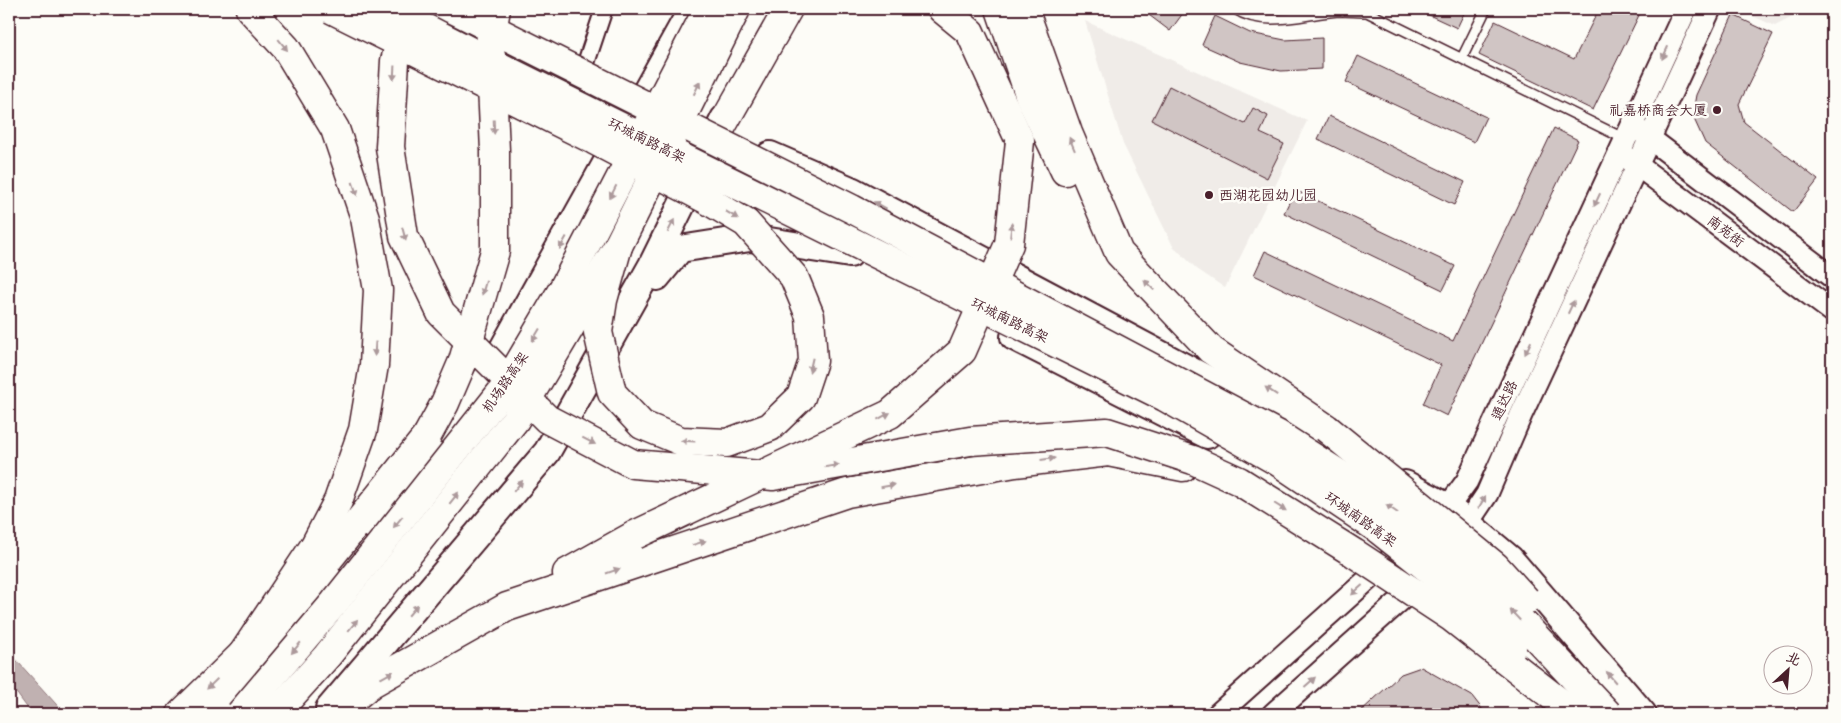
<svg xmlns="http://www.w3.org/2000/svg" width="1841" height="723" viewBox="0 0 1841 723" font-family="'Balsamiq Sans','LXGW WenKai TC',sans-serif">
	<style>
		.built { fill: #f0ece8 }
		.water { fill: #c0b1b1; stroke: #91777b }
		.building { fill: #d0c5c4; stroke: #4a1f2b }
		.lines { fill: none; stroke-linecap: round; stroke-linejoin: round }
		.service-casing { stroke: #4a1f2b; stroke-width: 12 }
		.minor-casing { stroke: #4a1f2b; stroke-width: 20 }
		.tertiary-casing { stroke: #4a1f2b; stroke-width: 25 }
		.primary-casing { stroke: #4a1f2b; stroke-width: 30 }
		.trunk-casing { stroke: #4a1f2b; stroke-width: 31 }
		.service { stroke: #fdfcf7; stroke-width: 9 }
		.minor { stroke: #fdfcf7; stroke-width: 16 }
		.tertiary { stroke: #fdfcf7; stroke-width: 21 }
		.primary { stroke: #fdfcf7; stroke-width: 26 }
		.trunk { stroke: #fdfcf7; stroke-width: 28 }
		.trunk-bridge-casing { stroke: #4a1f2b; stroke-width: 31; stroke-linecap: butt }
		.trunk-bridge { stroke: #fdfcf7; stroke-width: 28 }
		.oneway { fill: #ac999b }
		.poi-dot { fill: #4a1f2b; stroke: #fdfcf7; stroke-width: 2 }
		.labels { text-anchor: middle; stroke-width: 5; stroke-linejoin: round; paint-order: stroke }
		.poi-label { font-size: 14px; fill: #4a1f2b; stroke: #fdfcf7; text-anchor: end }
		.street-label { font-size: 14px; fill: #4a1f2b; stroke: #fdfcf7 }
	</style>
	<rect width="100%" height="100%" fill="#fdfcf7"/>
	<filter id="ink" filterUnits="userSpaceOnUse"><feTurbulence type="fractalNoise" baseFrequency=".02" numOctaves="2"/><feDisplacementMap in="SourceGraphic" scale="10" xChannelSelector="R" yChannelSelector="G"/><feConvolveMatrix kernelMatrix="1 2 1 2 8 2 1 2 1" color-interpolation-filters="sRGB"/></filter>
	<g filter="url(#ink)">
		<g class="built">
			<path d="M 1737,9 L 1808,9 L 1775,26 Z"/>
			<path d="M 1085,21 L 1307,121 L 1225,288 L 1197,269 L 1173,246 L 1123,144 Z"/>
		</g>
		<path class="water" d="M 9,652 L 65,714 L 32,714 L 9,683 Z"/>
		<g class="building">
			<path d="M 1141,9 L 1186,9 L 1170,31 Z"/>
			<path d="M 1416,9 L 1466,9 L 1457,28 Z"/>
			<path d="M 1599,9 L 1642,9 L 1593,110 L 1479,55 L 1495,21 L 1574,59 Z"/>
			<path d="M 1733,15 L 1773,34 L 1739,104 L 1744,122 L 1818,180 L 1793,212 L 1705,143 L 1695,121 L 1694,106 L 1696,95 Z"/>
			<path d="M 1215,16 L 1250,33 L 1285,40 L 1322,38 L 1322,69 L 1281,71 L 1240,62 L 1202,45 Z"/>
			<path d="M 1358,56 L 1486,117 L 1474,142 L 1346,82 Z"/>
			<path d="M 1169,86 L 1245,124 L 1253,108 L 1268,116 L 1260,133 L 1284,144 L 1267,178 L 1152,120 Z"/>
			<path d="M 1329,116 L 1465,182 L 1454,205 L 1318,139 Z"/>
			<path d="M 1554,128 L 1578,140 L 1447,416 L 1423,404 L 1441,365 L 1254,275 L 1265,251 L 1453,341 Z"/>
			<path d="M 1295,190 L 1455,266 L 1443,290 L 1284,213 Z"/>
			<path d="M 1421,667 L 1472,696 L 1486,714 L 1358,714 L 1401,674 Z"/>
		</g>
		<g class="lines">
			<defs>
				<g id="service">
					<path d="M 1235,9 C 1265,29 1306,13 1339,11 C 1349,11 1358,12 1367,12 L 1625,139"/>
					<path d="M 1462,58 L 1486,9"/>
				</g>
				<path id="minor" d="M 586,63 L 604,9"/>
				<g id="tertiary">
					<path d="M 1640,131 L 1832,277"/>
					<path d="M 1625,156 L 1832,311"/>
					<path d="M 1438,517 L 1448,507 L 1467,481 L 1686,9"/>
					<path d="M 1459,536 L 1487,494 L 1521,415 L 1710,9"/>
					<path d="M 1218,714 L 1413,539"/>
					<path d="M 1273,714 L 1422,581"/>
				</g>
				<g id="primary">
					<path d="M 364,9 L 408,31"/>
					<path d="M 770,155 L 853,191 L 1339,449"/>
					<path d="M 657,277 L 680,249 L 750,238 L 850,254"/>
					<path d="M 1014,337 L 1207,435"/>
					<path d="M 1405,484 L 1448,507 L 1510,559 L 1643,714"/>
					<path d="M 372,525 L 467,413 L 692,9"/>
					<path d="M 329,709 L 547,452 L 652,265 L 724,119"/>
					<path d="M 212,714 L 328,577"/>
				</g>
				<g id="trunk">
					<path d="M 942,9 L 970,32 L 1020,141"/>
					<path d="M 1000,9 L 1030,97 L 1065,171"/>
					<path d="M 1024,9 L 1068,133 L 1119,253 L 1211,350 L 1326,428"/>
					<path d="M 718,133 L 788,9"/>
					<path d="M 567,573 L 635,535"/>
					<path d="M 303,591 L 427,436"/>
					<path d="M 242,655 L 315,545 L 338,501 L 363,430 L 374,365 L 378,290 L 365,218 L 335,129 L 286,48 L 250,9"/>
					<path d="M 181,714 L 255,642"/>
					<path d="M 334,714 L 372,683 L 507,607 L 847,493 L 1015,463 L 1108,452 L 1183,467"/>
				</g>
			</defs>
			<use href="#service" class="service-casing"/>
			<use href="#minor" class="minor-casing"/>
			<use href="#tertiary" class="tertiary-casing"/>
			<use href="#primary" class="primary-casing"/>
			<use href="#trunk" class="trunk-casing"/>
			<use href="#service" class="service"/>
			<use href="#minor" class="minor"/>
			<use href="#tertiary" class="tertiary"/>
			<use href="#primary" class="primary"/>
			<use href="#trunk" class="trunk"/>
			<defs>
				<g id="trunk-bridge">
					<path d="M 331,9 L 594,140 L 704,198 L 746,223 L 794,277 L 810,316 L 813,361 L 801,397 L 770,427 L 727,443 L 681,441 L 642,425 L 612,393 L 598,332 L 603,300 L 618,246"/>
					<path d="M 388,9 L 512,73 L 1165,397 L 1277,461 L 1378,529 L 1464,597 L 1512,647"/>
					<path d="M 410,9 L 395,61 L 390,147 L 404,236 L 441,313 L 547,419 L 633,464 L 773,476 L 970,441 L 1107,432 L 1193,460 L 1239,481 L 1354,553 L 1451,617 L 1575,714"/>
					<path d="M 453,9 L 852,209 L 1277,434 L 1395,510 L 1490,588 L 1608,714"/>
					<path d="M 1326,428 L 1495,566 L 1526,600"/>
					<path d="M 427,436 L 445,403 L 463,361 L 495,251 L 495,151 L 490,43 L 496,9"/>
					<path d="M 635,535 L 890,414 L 962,351 L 1009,244 L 1020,141"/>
					<path d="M 240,714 L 334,603 L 504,389 L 564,287 L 708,9"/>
					<path d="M 275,714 L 327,656 L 515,420 L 618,246 L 736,9"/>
				</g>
			</defs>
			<use href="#trunk-bridge" class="trunk-bridge-casing"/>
			<use href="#trunk-bridge" class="trunk-bridge"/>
		</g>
		<defs><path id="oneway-solid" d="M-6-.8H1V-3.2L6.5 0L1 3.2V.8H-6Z" transform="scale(1.25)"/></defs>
		<g class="oneway">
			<use href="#oneway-solid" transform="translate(283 45) rotate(51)"/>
			<use href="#oneway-solid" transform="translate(1665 53) rotate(115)"/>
			<use href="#oneway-solid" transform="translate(394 73) rotate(93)"/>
			<use href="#oneway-solid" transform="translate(697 88) rotate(-64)"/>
			<use href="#oneway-solid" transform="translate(494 127) rotate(88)"/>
			<use href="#oneway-solid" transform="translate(1072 144) rotate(-113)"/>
			<use href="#oneway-solid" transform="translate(355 189) rotate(71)"/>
			<use href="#oneway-solid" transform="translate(613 192) rotate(117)"/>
			<use href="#oneway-solid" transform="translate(1597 200) rotate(115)"/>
			<use href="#oneway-solid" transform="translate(880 205) rotate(-152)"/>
			<use href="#oneway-solid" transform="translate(732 215) rotate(31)"/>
			<use href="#oneway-solid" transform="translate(671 226) rotate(-63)"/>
			<use href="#oneway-solid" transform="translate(1011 230) rotate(-84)"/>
			<use href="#oneway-solid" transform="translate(404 234) rotate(75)"/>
			<use href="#oneway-solid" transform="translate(563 243) rotate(119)"/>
			<use href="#oneway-solid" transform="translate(1149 285) rotate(-134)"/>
			<use href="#oneway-solid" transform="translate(484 288) rotate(106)"/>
			<use href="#oneway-solid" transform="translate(1571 307) rotate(-65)"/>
			<use href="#oneway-solid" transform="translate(536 335) rotate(121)"/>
			<use href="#oneway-solid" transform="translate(1528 348) rotate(115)"/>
			<use href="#oneway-solid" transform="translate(375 349) rotate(94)"/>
			<use href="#oneway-solid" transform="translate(811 365) rotate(103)"/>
			<use href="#oneway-solid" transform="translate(1271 391) rotate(-146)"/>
			<use href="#oneway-solid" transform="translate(884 416) rotate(-28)"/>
			<use href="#oneway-solid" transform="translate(589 441) rotate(27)"/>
			<use href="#oneway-solid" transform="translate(688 441) rotate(-176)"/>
			<use href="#oneway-solid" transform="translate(1048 459) rotate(-7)"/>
			<use href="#oneway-solid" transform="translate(832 466) rotate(-10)"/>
			<use href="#oneway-solid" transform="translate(518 486) rotate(-50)"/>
			<use href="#oneway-solid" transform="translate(888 486) rotate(-10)"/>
			<use href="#oneway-solid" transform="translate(454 498) rotate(-52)"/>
			<use href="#oneway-solid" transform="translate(1482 502) rotate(-60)"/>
			<use href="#oneway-solid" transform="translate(1280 507) rotate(32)"/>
			<use href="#oneway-solid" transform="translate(1392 509) rotate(-145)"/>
			<use href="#oneway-solid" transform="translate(398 522) rotate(129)"/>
			<use href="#oneway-solid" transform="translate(699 543) rotate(-18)"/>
			<use href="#oneway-solid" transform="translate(613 571) rotate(-19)"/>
			<use href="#oneway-solid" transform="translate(1357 590) rotate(138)"/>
			<use href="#oneway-solid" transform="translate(413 610) rotate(-50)"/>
			<use href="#oneway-solid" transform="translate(1515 615) rotate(-133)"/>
			<use href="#oneway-solid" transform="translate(353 625) rotate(-51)"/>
			<use href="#oneway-solid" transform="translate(296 648) rotate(130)"/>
			<use href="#oneway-solid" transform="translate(387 675) rotate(-29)"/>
			<use href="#oneway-solid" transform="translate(1611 677) rotate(-130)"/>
			<use href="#oneway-solid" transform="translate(1310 682) rotate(-42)"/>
			<use href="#oneway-solid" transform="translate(212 684) rotate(136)"/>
		</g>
	</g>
	<g class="poi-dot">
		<circle cx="1717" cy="110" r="5"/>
		<circle cx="1209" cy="195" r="5"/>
	</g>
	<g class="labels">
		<g class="poi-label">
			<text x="1707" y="115">礼嘉桥商会大厦</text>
			<text x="1219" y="200" text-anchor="start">西湖花园幼儿园</text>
		</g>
		<g class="street-label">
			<text transform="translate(647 140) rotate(26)" y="5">环城南路高架</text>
			<text transform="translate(1726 231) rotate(37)" y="5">南苑街</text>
			<text transform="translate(1010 320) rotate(26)" y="5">环城南路高架</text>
			<text transform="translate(505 382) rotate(-56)" y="5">机场路高架</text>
			<text transform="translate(1504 400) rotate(-65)" y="5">通达路</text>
			<text transform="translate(1361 519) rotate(35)" y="5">环城南路高架</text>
		</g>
	</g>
	<rect width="1841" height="723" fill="none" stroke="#fdfcf7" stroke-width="30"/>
	<rect x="15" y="15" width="1811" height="693" fill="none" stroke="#4a1f2b" stroke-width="2" filter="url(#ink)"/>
	<g transform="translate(1788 670) rotate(26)"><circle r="24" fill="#fdfcf7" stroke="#b5a4a5"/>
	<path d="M0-4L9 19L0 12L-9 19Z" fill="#4a1f2b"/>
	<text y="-8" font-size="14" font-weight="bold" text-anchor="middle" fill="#4a1f2b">北</text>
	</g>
</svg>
